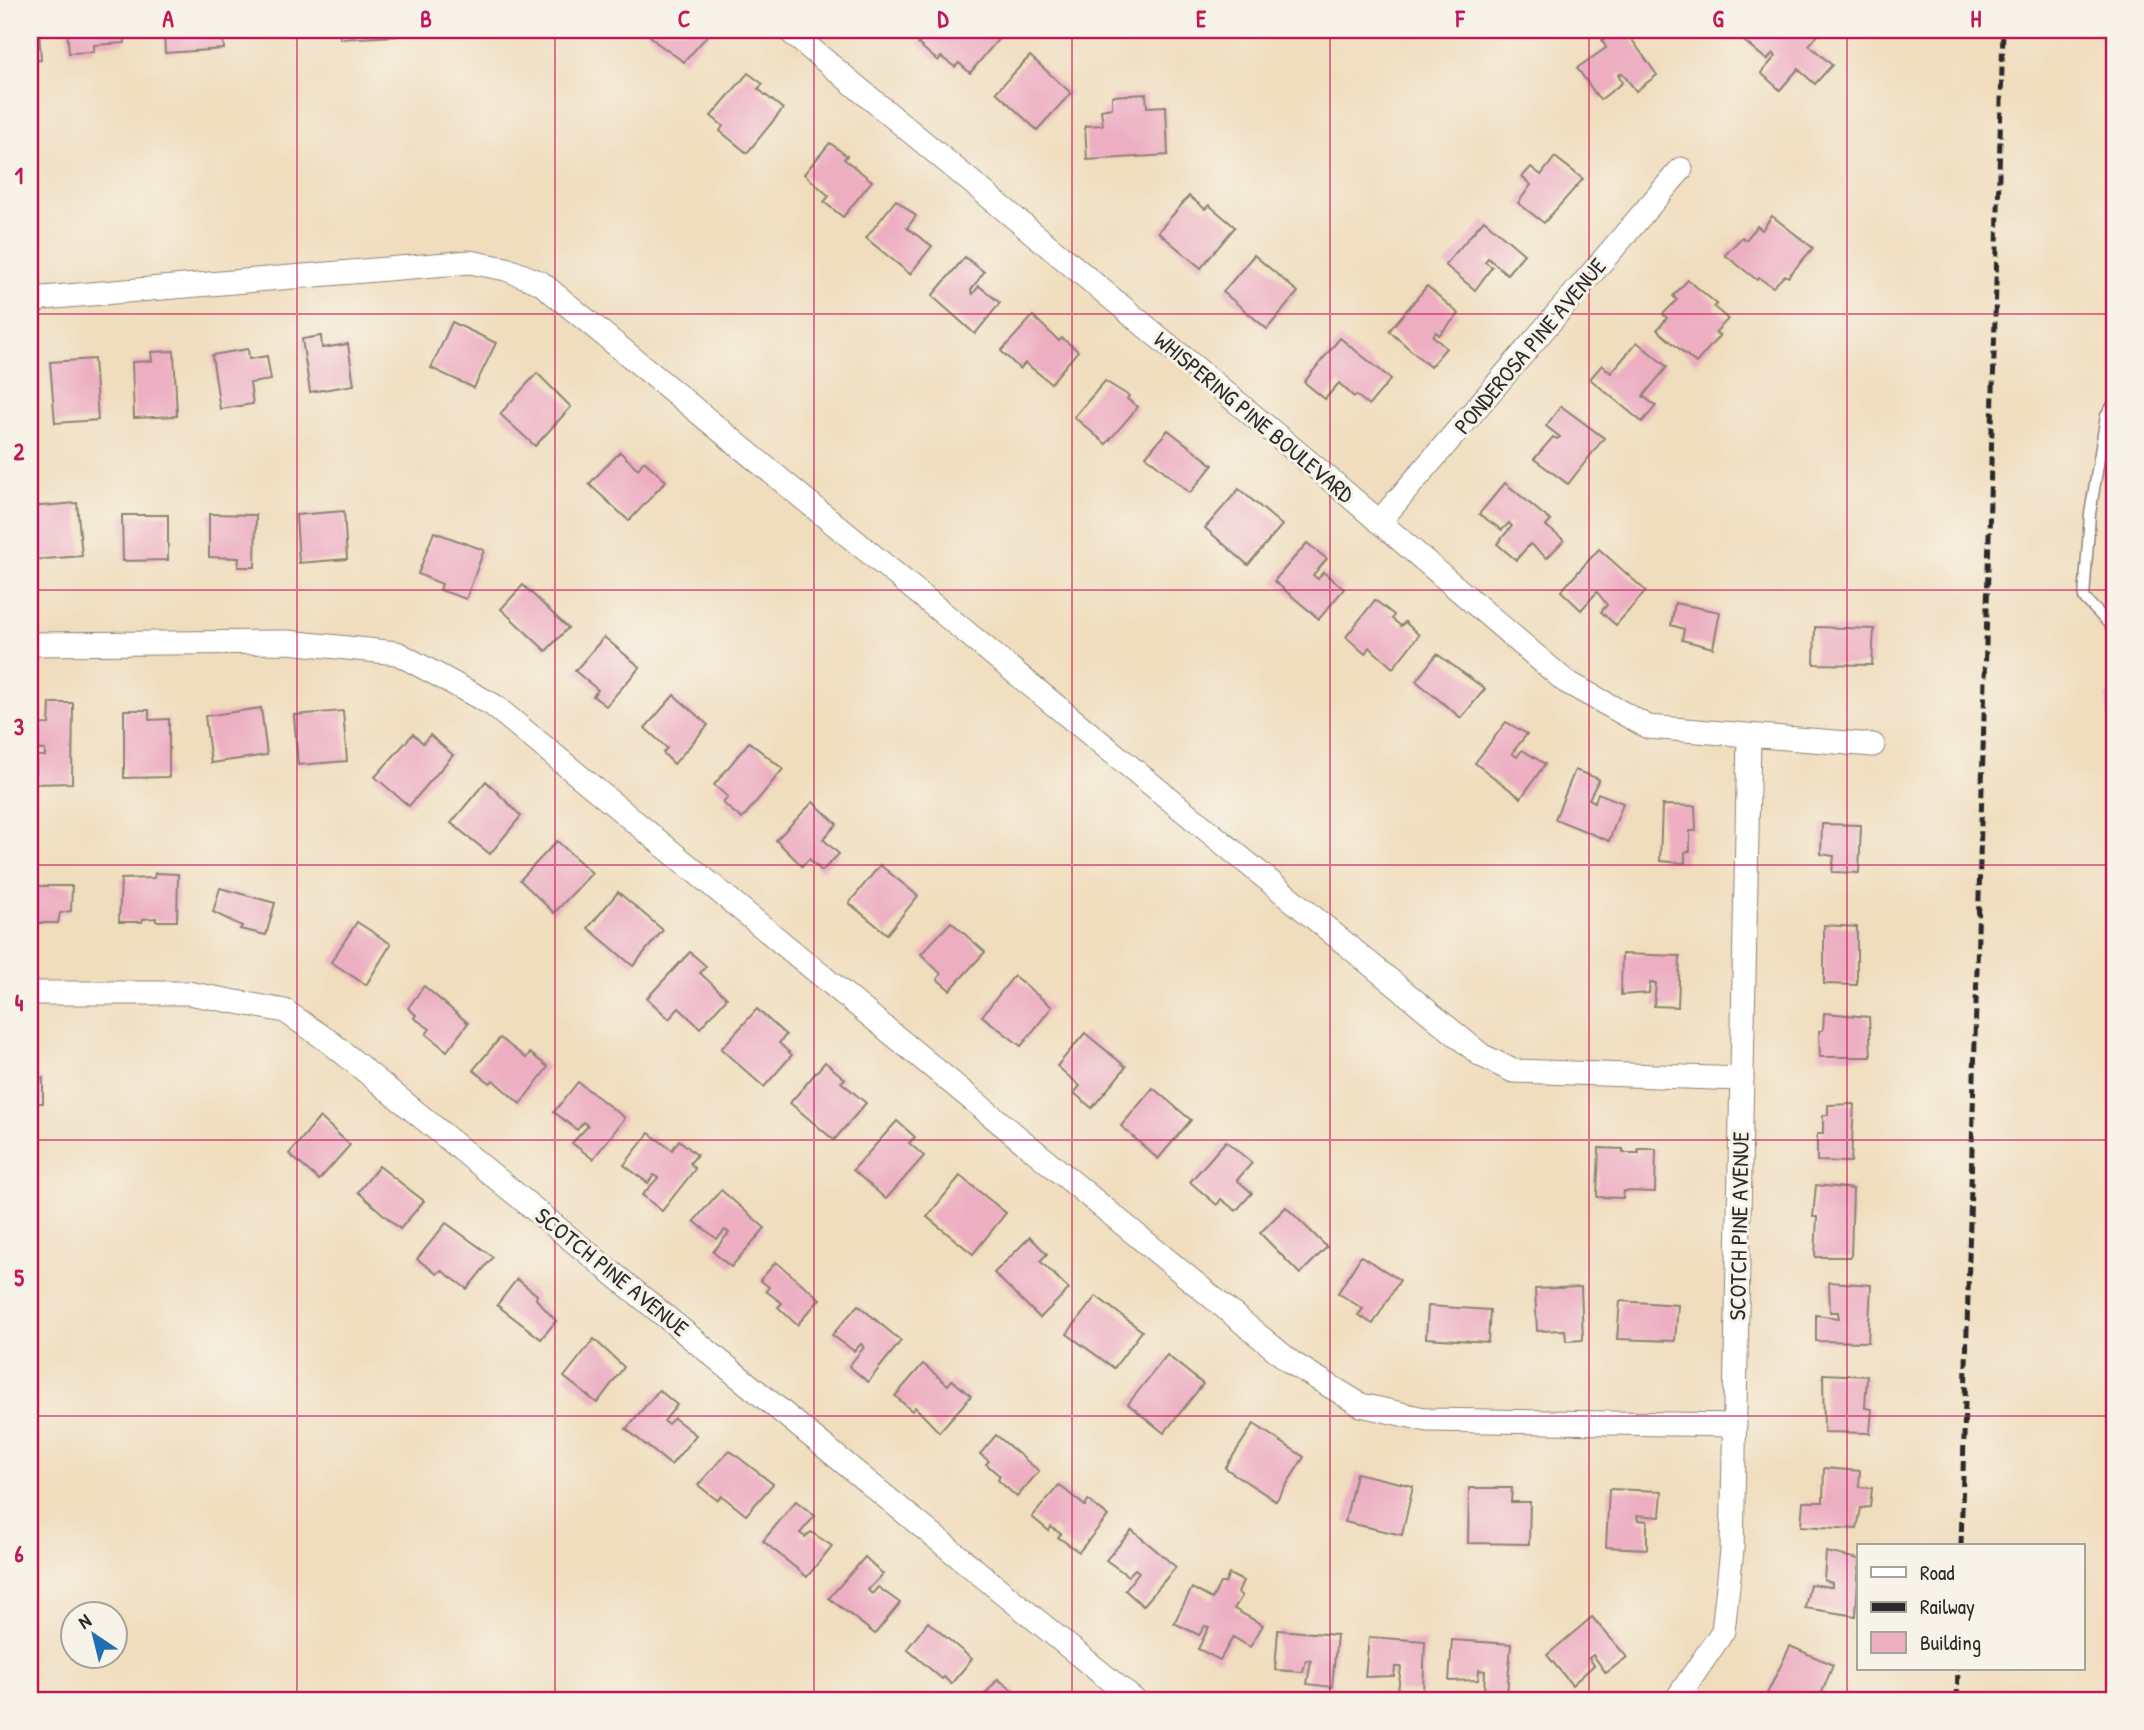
<svg xmlns="http://www.w3.org/2000/svg" width="2144" height="1730" viewBox="0 0 2144 1730" font-family="'Patrick Hand',sans-serif">
	<style>
		.building { fill: #edaec2 }
		.lines { fill: none; stroke-linecap: round; stroke-linejoin: round }
		.service-casing { stroke: #8e8474; stroke-width: 13 }
		.minor-casing { stroke: #8e8474; stroke-width: 25 }
		.service { stroke: #fff; stroke-width: 10 }
		.minor { stroke: #fff; stroke-width: 23 }
		.rail { stroke: #2b2b2b; stroke-width: 5; stroke-dasharray: 10 5; stroke-linecap: butt }
		.grid { fill: none; stroke: #c2185b; stroke-width: 2; stroke-opacity: 0.55 }
		.labels { text-anchor: middle; stroke-width: 6; stroke-linejoin: round; paint-order: stroke }
		.street-label { font-size: 23px; fill: #2b2b2b; stroke: #f7f3e8 }
		.neatline { fill: none; stroke: #c2185b; stroke-width: 2.5 }
		.grid-label { font-size: 23px; text-anchor: middle; font-weight: bold; fill: #c2185b }
	</style>
	<rect width="100%" height="100%" fill="#f7f3e8"/>
	<filter id="ink" filterUnits="userSpaceOnUse"><feTurbulence type="fractalNoise" baseFrequency=".0143" numOctaves="2"/><feDisplacementMap in="SourceGraphic" scale="14" xChannelSelector="R" yChannelSelector="G"/><feConvolveMatrix kernelMatrix="1 2 1 2 8 2 1 2 1" color-interpolation-filters="sRGB"/></filter>
	<filter id="wash" filterUnits="userSpaceOnUse"><feTurbulence type="fractalNoise" baseFrequency=".00686" numOctaves="4" result="noise"/><feDisplacementMap in="SourceGraphic" scale="28" xChannelSelector="R" yChannelSelector="G"/><feGaussianBlur stdDeviation="1.57" result="paint"/><feColorMatrix in="noise" values="0 0 0 0 0 0 0 0 0 0 0 0 0 0 0 0 0 1.4 0 .05"/><feComposite in="paint" operator="in"/></filter>
	<g filter="url(#wash)">
		<rect width="100%" height="100%" fill="#f0ddbd"/>
		<g id="blocks">
			<g class="building">
				<path d="M 30,30 L 39,30 L 41,60 L 30,61 Z"/>
				<path d="M 67,30 L 124,30 L 125,43 L 94,45 L 94,52 L 69,53 Z"/>
				<path d="M 164,30 L 222,30 L 224,49 L 165,53 Z"/>
				<path d="M 339,30 L 396,30 L 397,36 L 340,39 Z"/>
				<path d="M 645,30 L 703,30 L 709,34 L 684,62 L 657,43 Z"/>
				<path d="M 932,30 L 990,30 L 1000,37 L 970,73 L 959,63 L 955,67 L 941,57 L 938,61 L 918,44 Z"/>
				<path d="M 1616,30 L 1625,30 L 1657,75 L 1636,91 L 1622,73 L 1618,75 L 1622,83 L 1600,100 L 1577,68 L 1606,48 L 1602,40 Z"/>
				<path d="M 1755,30 L 1815,30 L 1819,34 L 1809,45 L 1832,65 L 1815,84 L 1798,69 L 1780,90 L 1761,73 L 1776,56 L 1773,53 L 1767,60 L 1744,41 Z"/>
				<path d="M 1030,56 L 1071,93 L 1037,130 L 996,92 Z"/>
				<path d="M 748,73 L 763,84 L 758,89 L 783,109 L 747,153 L 720,131 L 723,126 L 711,116 Z"/>
				<path d="M 1146,94 L 1147,107 L 1166,106 L 1168,155 L 1087,160 L 1085,126 L 1103,125 L 1101,110 L 1112,108 L 1112,96 Z"/>
				<path d="M 830,143 L 847,156 L 844,159 L 872,181 L 843,217 L 824,202 L 829,196 L 804,174 Z"/>
				<path d="M 1555,157 L 1583,179 L 1544,223 L 1518,203 L 1531,185 L 1522,177 L 1531,167 L 1541,175 Z"/>
				<path d="M 1189,196 L 1205,209 L 1209,205 L 1235,227 L 1201,268 L 1158,232 Z"/>
				<path d="M 896,200 L 916,216 L 907,228 L 932,246 L 910,274 L 866,238 Z"/>
				<path d="M 1772,216 L 1813,248 L 1788,277 L 1785,275 L 1773,287 L 1759,278 L 1757,280 L 1725,255 L 1742,237 L 1746,240 L 1757,226 L 1762,230 Z"/>
				<path d="M 1484,220 L 1524,254 L 1507,274 L 1488,258 L 1485,262 L 1492,267 L 1475,290 L 1445,265 Z"/>
				<path d="M 1254,255 L 1298,292 L 1267,329 L 1223,292 Z"/>
				<path d="M 965,257 L 984,272 L 971,290 L 973,294 L 979,286 L 1000,303 L 975,334 L 932,296 Z"/>
				<path d="M 1688,280 L 1717,304 L 1714,307 L 1728,319 L 1715,333 L 1720,335 L 1696,363 L 1657,330 L 1667,318 L 1663,314 L 1677,300 L 1673,296 Z"/>
				<path d="M 1427,286 L 1459,314 L 1439,335 L 1436,332 L 1433,336 L 1446,348 L 1430,367 L 1389,331 Z"/>
				<path d="M 1033,316 L 1059,341 L 1062,338 L 1078,351 L 1051,383 L 1025,363 L 1020,369 L 1001,351 Z"/>
				<path d="M 452,322 L 496,343 L 474,388 L 431,368 Z"/>
				<path d="M 321,336 L 322,348 L 348,344 L 354,385 L 310,392 L 302,339 Z"/>
				<path d="M 1340,338 L 1391,379 L 1369,405 L 1356,395 L 1354,397 L 1339,383 L 1325,399 L 1304,382 Z"/>
				<path d="M 1637,342 L 1667,367 L 1643,396 L 1656,406 L 1642,422 L 1590,379 L 1602,365 L 1611,373 Z"/>
				<path d="M 248,349 L 249,359 L 267,356 L 271,380 L 250,383 L 253,404 L 220,409 L 212,355 Z"/>
				<path d="M 174,351 L 177,416 L 134,418 L 132,362 L 152,361 L 151,352 Z"/>
				<path d="M 94,359 L 98,420 L 55,423 L 50,362 Z"/>
				<path d="M 537,373 L 571,407 L 535,446 L 500,414 Z"/>
				<path d="M 1105,381 L 1129,396 L 1127,399 L 1138,407 L 1106,444 L 1074,417 Z"/>
				<path d="M 1561,406 L 1604,438 L 1568,484 L 1534,459 L 1553,437 L 1557,439 L 1560,437 L 1546,426 Z"/>
				<path d="M 1168,430 L 1213,465 L 1190,493 L 1146,456 Z"/>
				<path d="M 620,452 L 638,469 L 644,461 L 666,481 L 629,521 L 589,484 Z"/>
				<path d="M 1505,483 L 1551,521 L 1546,526 L 1564,540 L 1547,558 L 1530,544 L 1516,560 L 1497,544 L 1512,526 L 1509,523 L 1502,530 L 1479,514 Z"/>
				<path d="M 1239,489 L 1282,525 L 1248,565 L 1205,528 Z"/>
				<path d="M 77,503 L 82,556 L 32,560 L 30,507 Z"/>
				<path d="M 344,511 L 347,559 L 299,563 L 296,515 Z"/>
				<path d="M 209,514 L 256,515 L 255,567 L 238,567 L 239,558 L 209,557 Z"/>
				<path d="M 122,515 L 168,515 L 168,560 L 123,561 Z"/>
				<path d="M 434,532 L 484,550 L 466,599 L 440,590 L 442,584 L 418,574 Z"/>
				<path d="M 1307,543 L 1327,559 L 1313,575 L 1318,579 L 1323,572 L 1344,589 L 1319,619 L 1274,581 Z"/>
				<path d="M 1599,549 L 1646,591 L 1616,625 L 1601,612 L 1607,605 L 1597,592 L 1581,610 L 1561,591 Z"/>
				<path d="M 523,585 L 568,628 L 546,651 L 501,609 Z"/>
				<path d="M 1375,600 L 1394,615 L 1392,619 L 1401,626 L 1405,622 L 1419,635 L 1393,668 L 1369,647 L 1365,654 L 1346,637 Z"/>
				<path d="M 1675,603 L 1720,612 L 1713,648 L 1682,640 L 1684,629 L 1671,625 Z"/>
				<path d="M 1815,627 L 1874,629 L 1872,665 L 1814,664 Z"/>
				<path d="M 604,637 L 640,667 L 606,706 L 593,696 L 598,690 L 575,671 Z"/>
				<path d="M 1437,654 L 1485,689 L 1461,718 L 1416,681 Z"/>
				<path d="M 2114,694 L 2114,726 L 2113,726 L 2106,696 Z"/>
				<path d="M 674,695 L 708,725 L 674,764 L 663,753 L 667,748 L 645,728 Z"/>
				<path d="M 50,703 L 73,703 L 72,783 L 34,784 L 36,756 L 45,756 L 45,750 L 30,749 L 30,725 L 49,724 Z"/>
				<path d="M 261,708 L 267,755 L 211,763 L 205,716 Z"/>
				<path d="M 124,710 L 149,710 L 149,720 L 169,719 L 169,777 L 124,778 Z"/>
				<path d="M 343,711 L 347,761 L 298,765 L 294,715 Z"/>
				<path d="M 1506,722 L 1527,734 L 1512,753 L 1517,757 L 1522,750 L 1545,764 L 1521,798 L 1475,763 Z"/>
				<path d="M 413,734 L 423,743 L 430,735 L 453,755 L 409,806 L 375,777 Z"/>
				<path d="M 749,742 L 783,769 L 742,819 L 723,803 L 728,797 L 714,785 Z"/>
				<path d="M 1575,770 L 1599,779 L 1589,799 L 1595,802 L 1598,793 L 1623,803 L 1609,841 L 1555,819 Z"/>
				<path d="M 486,781 L 521,816 L 490,854 L 451,823 Z"/>
				<path d="M 813,802 L 837,824 L 823,839 L 839,854 L 822,871 L 809,859 L 802,866 L 776,840 Z"/>
				<path d="M 1662,805 L 1695,806 L 1696,831 L 1690,831 L 1690,851 L 1685,852 L 1685,863 L 1660,861 Z"/>
				<path d="M 1822,824 L 1861,825 L 1859,873 L 1832,872 L 1834,856 L 1821,854 Z"/>
				<path d="M 557,841 L 592,873 L 554,913 L 520,880 Z"/>
				<path d="M 880,865 L 918,896 L 887,934 L 849,903 Z"/>
				<path d="M 155,873 L 178,874 L 177,921 L 156,921 L 156,918 L 143,919 L 142,922 L 119,922 L 121,879 L 154,878 Z"/>
				<path d="M 30,886 L 72,886 L 71,911 L 60,913 L 58,923 L 30,923 Z"/>
				<path d="M 220,888 L 275,903 L 266,935 L 240,929 L 242,926 L 213,912 Z"/>
				<path d="M 618,892 L 663,930 L 633,966 L 588,928 Z"/>
				<path d="M 357,922 L 391,944 L 366,985 L 331,962 Z"/>
				<path d="M 951,922 L 985,952 L 950,990 L 937,979 L 941,974 L 921,954 Z"/>
				<path d="M 1824,925 L 1857,927 L 1857,985 L 1824,984 Z"/>
				<path d="M 690,952 L 706,966 L 700,973 L 727,998 L 700,1028 L 679,1008 L 669,1019 L 647,998 Z"/>
				<path d="M 1622,954 L 1680,956 L 1678,1007 L 1654,1006 L 1656,983 L 1650,983 L 1649,993 L 1621,995 Z"/>
				<path d="M 1014,976 L 1052,1007 L 1021,1046 L 982,1016 Z"/>
				<path d="M 424,986 L 468,1023 L 447,1051 L 426,1034 L 430,1029 L 414,1018 L 416,1015 L 408,1008 Z"/>
				<path d="M 757,1009 L 786,1035 L 779,1043 L 792,1055 L 764,1087 L 721,1049 Z"/>
				<path d="M 1824,1013 L 1869,1017 L 1871,1057 L 1820,1057 L 1819,1031 L 1823,1030 Z"/>
				<path d="M 1085,1033 L 1126,1067 L 1092,1108 L 1074,1093 L 1080,1086 L 1057,1066 Z"/>
				<path d="M 500,1038 L 526,1058 L 530,1053 L 548,1067 L 520,1104 L 493,1080 L 490,1083 L 473,1070 Z"/>
				<path d="M 825,1062 L 845,1079 L 841,1082 L 866,1103 L 834,1140 L 790,1103 Z"/>
				<path d="M 30,1075 L 35,1075 L 36,1079 L 43,1078 L 43,1103 L 30,1103 Z"/>
				<path d="M 578,1082 L 625,1118 L 593,1159 L 572,1143 L 588,1126 L 584,1122 L 577,1130 L 554,1112 Z"/>
				<path d="M 1153,1088 L 1191,1120 L 1158,1159 L 1121,1126 Z"/>
				<path d="M 1854,1104 L 1851,1162 L 1817,1161 L 1817,1134 L 1823,1134 L 1823,1115 L 1828,1115 L 1828,1105 Z"/>
				<path d="M 320,1117 L 350,1145 L 319,1180 L 289,1154 Z"/>
				<path d="M 897,1121 L 915,1137 L 909,1143 L 924,1156 L 886,1199 L 853,1170 Z"/>
				<path d="M 649,1133 L 672,1150 L 679,1140 L 697,1155 L 690,1163 L 695,1169 L 662,1211 L 642,1195 L 658,1178 L 654,1175 L 648,1183 L 624,1165 Z"/>
				<path d="M 1226,1141 L 1252,1163 L 1237,1180 L 1252,1193 L 1236,1211 L 1221,1199 L 1217,1205 L 1190,1182 Z"/>
				<path d="M 1599,1148 L 1623,1149 L 1623,1153 L 1639,1153 L 1638,1149 L 1656,1149 L 1655,1192 L 1624,1191 L 1623,1198 L 1597,1197 Z"/>
				<path d="M 379,1166 L 424,1201 L 400,1229 L 358,1192 Z"/>
				<path d="M 960,1176 L 1006,1213 L 973,1254 L 927,1217 Z"/>
				<path d="M 1816,1185 L 1853,1189 L 1851,1257 L 1815,1257 L 1817,1217 L 1813,1217 Z"/>
				<path d="M 721,1190 L 765,1228 L 731,1267 L 713,1252 L 729,1233 L 725,1230 L 717,1239 L 694,1221 Z"/>
				<path d="M 1286,1207 L 1327,1247 L 1300,1274 L 1260,1233 Z"/>
				<path d="M 446,1223 L 493,1257 L 467,1289 L 441,1270 L 437,1274 L 417,1259 Z"/>
				<path d="M 1030,1237 L 1047,1254 L 1040,1261 L 1069,1289 L 1040,1318 L 994,1273 Z"/>
				<path d="M 1361,1256 L 1400,1280 L 1373,1324 L 1358,1315 L 1363,1309 L 1338,1293 Z"/>
				<path d="M 776,1262 L 820,1299 L 797,1325 L 778,1307 L 782,1303 L 766,1291 L 769,1287 L 760,1280 Z"/>
				<path d="M 517,1279 L 537,1295 L 536,1299 L 556,1321 L 541,1339 L 497,1305 Z"/>
				<path d="M 1829,1282 L 1871,1285 L 1868,1342 L 1816,1341 L 1816,1315 L 1839,1318 L 1838,1312 L 1830,1312 Z"/>
				<path d="M 1581,1287 L 1583,1340 L 1566,1341 L 1565,1330 L 1537,1331 L 1535,1289 Z"/>
				<path d="M 1096,1296 L 1142,1331 L 1114,1368 L 1067,1334 Z"/>
				<path d="M 1620,1301 L 1678,1305 L 1675,1341 L 1617,1339 Z"/>
				<path d="M 858,1305 L 901,1341 L 868,1382 L 849,1366 L 864,1347 L 861,1344 L 854,1351 L 832,1335 Z"/>
				<path d="M 1428,1306 L 1490,1310 L 1488,1342 L 1426,1338 Z"/>
				<path d="M 594,1339 L 624,1367 L 597,1403 L 564,1377 Z"/>
				<path d="M 1167,1355 L 1203,1384 L 1164,1433 L 1128,1404 Z"/>
				<path d="M 923,1364 L 948,1385 L 952,1380 L 971,1396 L 939,1432 L 915,1407 L 912,1411 L 895,1396 Z"/>
				<path d="M 1823,1374 L 1867,1376 L 1865,1408 L 1872,1409 L 1870,1433 L 1824,1432 Z"/>
				<path d="M 659,1390 L 677,1405 L 664,1421 L 668,1424 L 674,1418 L 696,1435 L 671,1465 L 626,1429 Z"/>
				<path d="M 1254,1424 L 1304,1457 L 1276,1501 L 1225,1468 Z"/>
				<path d="M 996,1435 L 1039,1471 L 1017,1497 L 998,1480 L 1000,1476 L 986,1464 L 989,1461 L 980,1454 Z"/>
				<path d="M 729,1450 L 773,1484 L 746,1515 L 722,1496 L 717,1500 L 698,1485 Z"/>
				<path d="M 1824,1468 L 1860,1471 L 1859,1487 L 1872,1488 L 1870,1507 L 1861,1508 L 1857,1529 L 1801,1526 L 1803,1502 L 1823,1502 Z"/>
				<path d="M 1356,1473 L 1413,1486 L 1402,1535 L 1345,1522 Z"/>
				<path d="M 1059,1485 L 1085,1506 L 1088,1500 L 1108,1516 L 1079,1552 L 1058,1537 L 1061,1534 L 1051,1527 L 1049,1531 L 1032,1517 Z"/>
				<path d="M 1469,1488 L 1512,1488 L 1511,1502 L 1530,1502 L 1529,1544 L 1468,1543 Z"/>
				<path d="M 1609,1489 L 1662,1491 L 1660,1517 L 1637,1515 L 1638,1520 L 1647,1521 L 1647,1549 L 1606,1547 Z"/>
				<path d="M 796,1501 L 815,1516 L 800,1533 L 805,1537 L 811,1532 L 832,1546 L 807,1577 L 763,1541 Z"/>
				<path d="M 1132,1530 L 1176,1567 L 1143,1606 L 1125,1590 L 1139,1572 L 1135,1569 L 1128,1576 L 1106,1560 Z"/>
				<path d="M 1826,1552 L 1859,1559 L 1856,1616 L 1805,1608 L 1810,1584 L 1832,1587 L 1832,1583 L 1824,1580 Z"/>
				<path d="M 865,1557 L 883,1574 L 868,1590 L 872,1594 L 878,1587 L 900,1603 L 875,1634 L 829,1598 Z"/>
				<path d="M 1229,1574 L 1243,1581 L 1238,1593 L 1242,1596 L 1234,1609 L 1263,1625 L 1250,1647 L 1233,1637 L 1220,1660 L 1198,1649 L 1209,1627 L 1205,1626 L 1199,1635 L 1174,1623 L 1192,1588 L 1212,1599 L 1220,1583 L 1225,1583 Z"/>
				<path d="M 1592,1617 L 1627,1657 L 1606,1673 L 1593,1655 L 1589,1658 L 1594,1665 L 1572,1685 L 1547,1655 Z"/>
				<path d="M 928,1622 L 972,1659 L 951,1684 L 944,1677 L 942,1679 L 907,1649 Z"/>
				<path d="M 1278,1630 L 1337,1635 L 1332,1687 L 1307,1684 L 1311,1661 L 1306,1660 L 1303,1672 L 1275,1670 Z"/>
				<path d="M 1369,1637 L 1425,1641 L 1423,1692 L 1398,1691 L 1401,1667 L 1395,1667 L 1394,1676 L 1365,1677 Z"/>
				<path d="M 1452,1640 L 1511,1644 L 1507,1695 L 1484,1694 L 1485,1671 L 1479,1670 L 1478,1680 L 1449,1681 Z"/>
				<path d="M 1790,1646 L 1833,1665 L 1819,1700 L 1807,1700 L 1795,1695 L 1792,1700 L 1780,1700 L 1767,1694 Z"/>
				<path d="M 998,1679 L 1017,1694 L 1018,1700 L 980,1700 Z"/>
			</g>
		</g>
	</g>
	<g filter="url(#ink)">
		<use href="#blocks" fill-opacity="0" stroke="#8e8474" stroke-width="2"/>
		<g class="lines">
			<defs>
				<path id="service" d="M 2114,403 L 2106,416 L 2090,514 L 2084,598 L 2114,629"/>
				<g id="minor">
					<path d="M 788,30 L 1326,476 L 1565,681 L 1648,727 L 1873,745"/>
					<path d="M 30,304 L 43,298 L 470,262 L 506,269 L 541,283 L 1481,1055 L 1513,1071 L 1742,1079"/>
					<path d="M 1379,522 L 1681,169"/>
					<path d="M 30,644 L 288,642 L 397,653 L 493,705 L 1292,1363 L 1361,1405 L 1428,1420 L 1735,1425"/>
					<path d="M 30,993 L 188,993 L 285,1011 L 330,1042 L 1134,1700"/>
					<path d="M 1676,1700 L 1723,1631 L 1732,1550 L 1749,737"/>
				</g>
			</defs>
			<use href="#service" class="service-casing"/>
			<use href="#minor" class="minor-casing"/>
			<use href="#service" class="service"/>
			<use href="#minor" class="minor"/>
			<g class="rail">
				<path d="M 1961,1546 L 2003,30"/>
				<path d="M 1957,1700 L 1958,1669"/>
			</g>
		</g>
	</g>
	<path class="grid" d="M 297,30 L 297,1700M 555,30 L 555,1700M 814,30 L 814,1700M 1072,30 L 1072,1700M 1330,30 L 1330,1700M 1589,30 L 1589,1700M 1847,30 L 1847,1700M 30,314 L 2114,314M 30,590 L 2114,590M 30,865 L 2114,865M 30,1140 L 2114,1140M 30,1416 L 2114,1416"/>
	<g class="labels">
		<g class="street-label">
			<text transform="translate(1530 346) rotate(-50)" y="8">PONDEROSA PINE AVENUE</text>
			<text transform="translate(1254 417) rotate(40)" y="8">WHISPERING PINE BOULEVARD</text>
			<text transform="translate(1739 1226) rotate(-89)" y="8">SCOTCH PINE AVENUE</text>
			<text transform="translate(612 1272) rotate(39)" y="8">SCOTCH PINE AVENUE</text>
		</g>
	</g>
	<rect width="2144" height="1730" fill="none" stroke="#f7f3e8" stroke-width="77"/>
	<rect x="1857" y="1544" width="228" height="126" fill="#f7f3e8" stroke="#a5a39c" stroke-width="2"/>
	<rect x="1871" y="1567" width="35" height="10" fill="#ffffff" stroke="#a5a39c" stroke-width="2"/>
	<text x="1920" y="1580" font-size="21" fill="#2b2b2b">Road</text>
	<rect x="1871" y="1602" width="35" height="10" fill="#2b2b2b" stroke="#a5a39c" stroke-width="2"/>
	<text x="1920" y="1614" font-size="21" fill="#2b2b2b">Railway</text>
	<rect x="1871" y="1632" width="35" height="21" fill="#edaec2" stroke="#a5a39c" stroke-width="2"/>
	<text x="1920" y="1650" font-size="21" fill="#2b2b2b">Building</text>
	<g transform="translate(94 1635) rotate(325)"><circle r="33" fill="#f7f3e8" stroke="#a5a39c" stroke-width="2"/>
	<path d="M0-5L12 26L0 18L-12 26Z" fill="#1f6fb2"/>
	<text y="-10" font-size="19" font-weight="bold" text-anchor="middle" fill="#2b2b2b">N</text>
	</g>
	<rect x="38" y="38" width="2068" height="1654" class="neatline"/>
	<g class="grid-label">
		<text x="168" y="27">A</text>
		<text x="426" y="27">B</text>
		<text x="684" y="27">C</text>
		<text x="943" y="27">D</text>
		<text x="1201" y="27">E</text>
		<text x="1460" y="27">F</text>
		<text x="1718" y="27">G</text>
		<text x="1976" y="27">H</text>
		<text x="19" y="184">1</text>
		<text x="19" y="460">2</text>
		<text x="19" y="735">3</text>
		<text x="19" y="1011">4</text>
		<text x="19" y="1286">5</text>
		<text x="19" y="1562">6</text>
	</g>
</svg>
